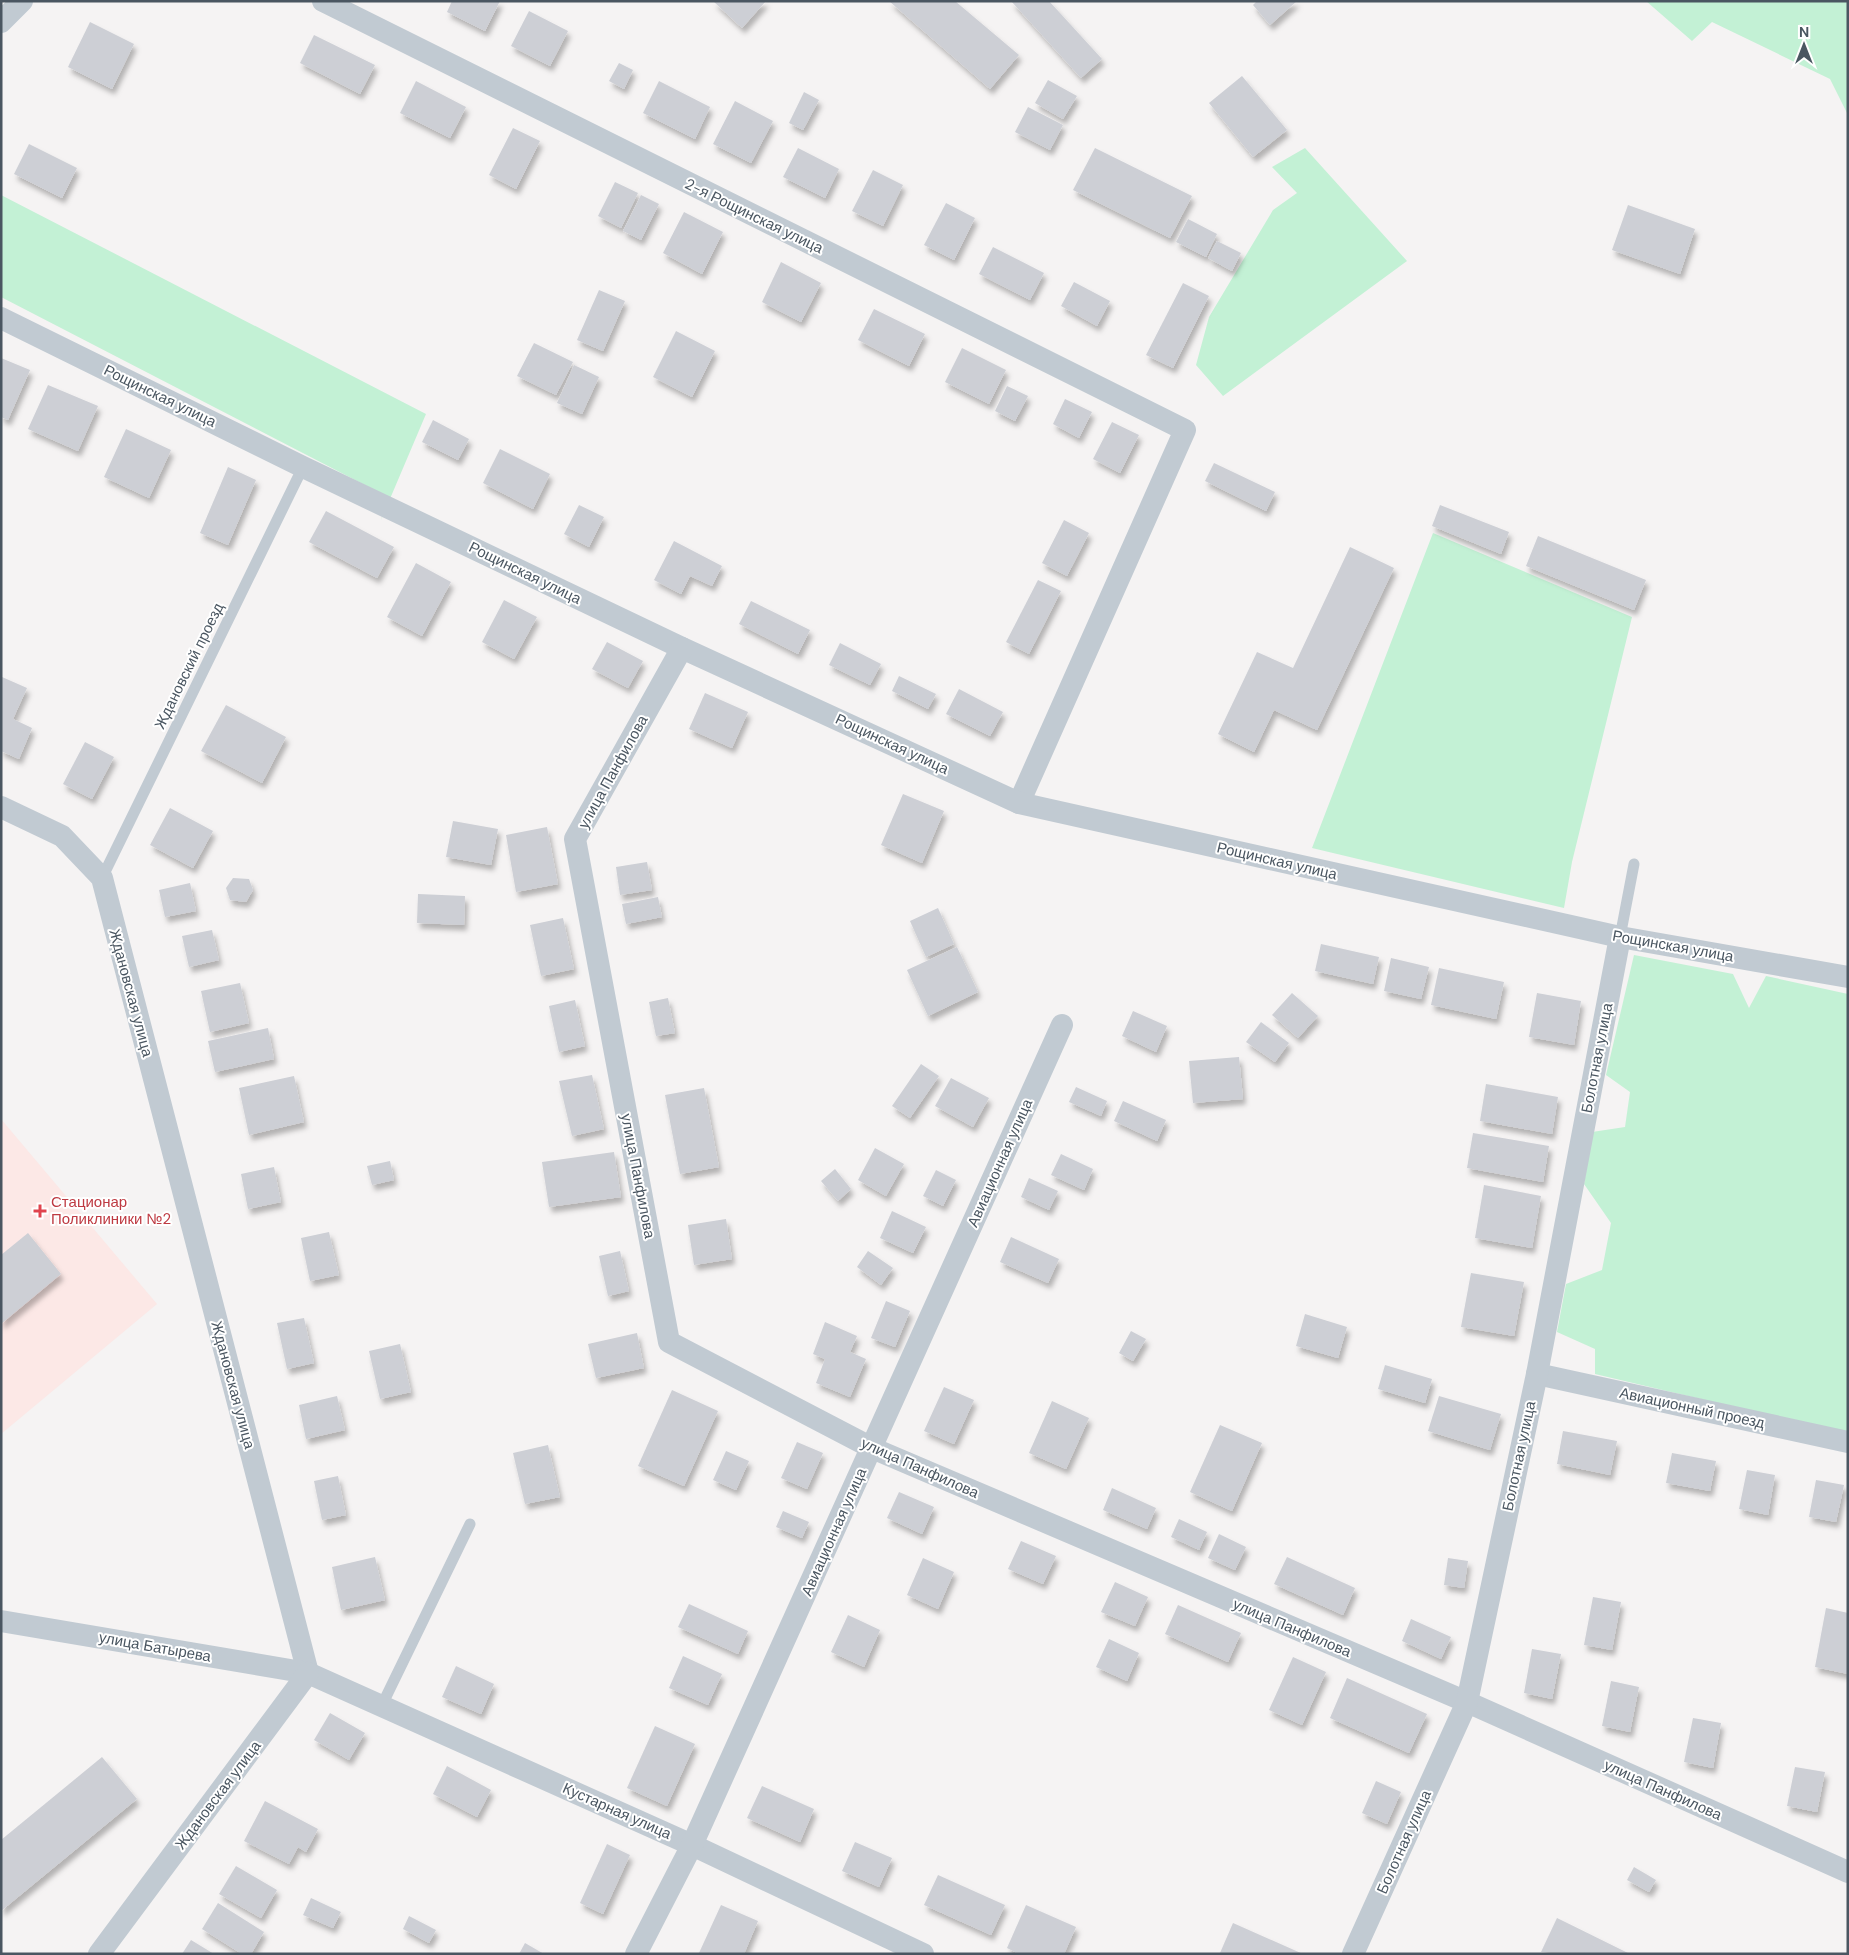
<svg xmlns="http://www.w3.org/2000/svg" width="1849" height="1955" viewBox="0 0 1849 1955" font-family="'DM Sans',sans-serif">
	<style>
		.medical { fill: #fce8e6 }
		.green { fill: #c3f1d5 }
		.building { fill: #cdcfd5; filter: url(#shadow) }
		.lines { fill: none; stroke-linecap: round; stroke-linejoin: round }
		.service { stroke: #c1cad2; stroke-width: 11 }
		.minor { stroke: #c1cad2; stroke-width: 22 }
		.health-dot { fill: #e0444e; stroke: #fff; stroke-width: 2 }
		.labels { text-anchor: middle; stroke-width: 4; stroke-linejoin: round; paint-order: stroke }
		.street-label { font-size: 15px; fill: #4a5661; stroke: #fff }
		.health-label { font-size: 15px; fill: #be3a42; stroke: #fff; text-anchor: start }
	</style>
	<defs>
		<filter id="shadow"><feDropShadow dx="3" dy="5.5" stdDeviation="2.5" flood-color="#0004"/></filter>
	</defs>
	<rect width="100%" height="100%" fill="#f5f3f3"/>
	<path class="medical" d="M 1,1119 L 157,1304 L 1,1434 Z"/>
	<g class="green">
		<path d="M 1646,1 L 1848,1 L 1848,115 L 1830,79 L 1712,22 L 1692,41 Z"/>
		<path d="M 1305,148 L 1407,261 L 1223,396 L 1196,365 L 1209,317 L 1273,210 L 1297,193 L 1272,167 Z"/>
		<path d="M 1,195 L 426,414 L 381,520 L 388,497 L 1,297 Z"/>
		<path d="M 1433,533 L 1632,617 L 1572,862 L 1564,908 L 1312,848 Z"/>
		<path d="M 1634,955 L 1733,974 L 1749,1008 L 1766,976 L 1848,994 L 1848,1434 L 1595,1374 L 1595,1349 L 1557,1332 L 1566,1284 L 1602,1270 L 1611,1223 L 1584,1184 L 1592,1132 L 1625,1127 L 1630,1092 L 1606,1075 Z"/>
	</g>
	<g class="building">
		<path d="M 452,1 L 500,1 L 485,31 L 447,12 Z"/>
		<path d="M 713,1 L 766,1 L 742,28 Z"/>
		<path d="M 889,1 L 955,1 L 1019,55 L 990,89 Z"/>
		<path d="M 1011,1 L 1049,1 L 1102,59 L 1081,78 Z"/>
		<path d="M 1257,1 L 1297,1 L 1270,25 L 1253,5 Z"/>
		<path d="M 529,11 L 568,31 L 550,66 L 511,46 Z"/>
		<path d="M 90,22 L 134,44 L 112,89 L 68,67 Z"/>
		<path d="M 314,35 L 375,65 L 360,94 L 300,63 Z"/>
		<path d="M 619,63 L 633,70 L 624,89 L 609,81 Z"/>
		<path d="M 1242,76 L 1287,130 L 1253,157 L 1209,103 Z"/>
		<path d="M 1048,80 L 1077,96 L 1063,119 L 1035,103 Z"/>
		<path d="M 416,81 L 466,107 L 450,138 L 400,113 Z"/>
		<path d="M 659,81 L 710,107 L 695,139 L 643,113 Z"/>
		<path d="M 804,92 L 819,100 L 803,130 L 789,123 Z"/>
		<path d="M 735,101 L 773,121 L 751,163 L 713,144 Z"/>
		<path d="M 1028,107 L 1063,125 L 1050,150 L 1015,132 Z"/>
		<path d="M 513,128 L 540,141 L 516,189 L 489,175 Z"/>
		<path d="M 29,144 L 77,168 L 62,198 L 14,174 Z"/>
		<path d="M 798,148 L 839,169 L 825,198 L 783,177 Z"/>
		<path d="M 1095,148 L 1192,196 L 1170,238 L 1073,190 Z"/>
		<path d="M 873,170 L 903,185 L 883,226 L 852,211 Z"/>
		<path d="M 615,182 L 638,193 L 621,228 L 598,216 Z"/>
		<path d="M 641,195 L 659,204 L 641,240 L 623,231 Z"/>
		<path d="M 946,203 L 975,218 L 954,260 L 924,245 Z"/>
		<path d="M 1628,205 L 1695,229 L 1680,274 L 1612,250 Z"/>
		<path d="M 684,212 L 723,232 L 702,274 L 663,253 Z"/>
		<path d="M 1188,219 L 1217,234 L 1206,257 L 1176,242 Z"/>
		<path d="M 1217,241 L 1241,253 L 1232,271 L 1208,258 Z"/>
		<path d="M 993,247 L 1044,273 L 1030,300 L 979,274 Z"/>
		<path d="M 781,262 L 821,283 L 801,322 L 762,302 Z"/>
		<path d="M 1074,282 L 1110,301 L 1097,326 L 1061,306 Z"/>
		<path d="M 1183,283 L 1209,296 L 1173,368 L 1146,355 Z"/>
		<path d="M 599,290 L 625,301 L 603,351 L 577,340 Z"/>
		<path d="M 874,309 L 925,334 L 909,366 L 858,340 Z"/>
		<path d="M 676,331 L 715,351 L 692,397 L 653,377 Z"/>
		<path d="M 534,343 L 573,362 L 556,395 L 517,376 Z"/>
		<path d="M 962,348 L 1006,370 L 989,404 L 945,382 Z"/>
		<path d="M 1,358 L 30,370 L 8,420 L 1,417 Z"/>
		<path d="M 574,365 L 599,377 L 582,414 L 557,403 Z"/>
		<path d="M 48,385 L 98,406 L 78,451 L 28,429 Z"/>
		<path d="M 1007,386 L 1028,396 L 1015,421 L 995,411 Z"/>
		<path d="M 1065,399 L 1092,412 L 1079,438 L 1053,424 Z"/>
		<path d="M 433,420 L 469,439 L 458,460 L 422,442 Z"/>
		<path d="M 1112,422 L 1139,435 L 1120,473 L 1093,459 Z"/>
		<path d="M 126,429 L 171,450 L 149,498 L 104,477 Z"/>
		<path d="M 500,449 L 550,474 L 533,509 L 483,483 Z"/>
		<path d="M 1214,463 L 1275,492 L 1266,511 L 1205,481 Z"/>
		<path d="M 228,467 L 256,480 L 228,545 L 200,533 Z"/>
		<path d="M 579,505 L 604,517 L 589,547 L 564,534 Z"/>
		<path d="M 1440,505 L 1509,532 L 1501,554 L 1432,526 Z"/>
		<path d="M 326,511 L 394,547 L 377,578 L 309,542 Z"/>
		<path d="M 1064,520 L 1089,533 L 1067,576 L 1042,563 Z"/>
		<path d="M 1538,536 L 1646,580 L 1634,610 L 1526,566 Z"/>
		<path d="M 674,541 L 722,566 L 712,586 L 690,576 L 681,594 L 654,580 Z"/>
		<path d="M 1350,547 L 1394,568 L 1317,730 L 1274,710 L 1254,752 L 1218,734 L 1257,652 L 1293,668 Z"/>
		<path d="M 416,563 L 451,582 L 422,636 L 387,617 Z"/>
		<path d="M 1038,580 L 1061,591 L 1029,654 L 1006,642 Z"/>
		<path d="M 504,600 L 537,617 L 514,659 L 482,642 Z"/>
		<path d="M 751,601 L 810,630 L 798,654 L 739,624 Z"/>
		<path d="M 607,642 L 643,661 L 628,688 L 592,669 Z"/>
		<path d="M 840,643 L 881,664 L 870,685 L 829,665 Z"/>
		<path d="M 899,676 L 936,694 L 928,709 L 892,691 Z"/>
		<path d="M 2,677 L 27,688 L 13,719 L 32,728 L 19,759 L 1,751 Z"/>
		<path d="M 959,689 L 1003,712 L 990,736 L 946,714 Z"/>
		<path d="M 705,693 L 748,712 L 732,748 L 689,729 Z"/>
		<path d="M 226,705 L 286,737 L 262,783 L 201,751 Z"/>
		<path d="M 85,742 L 114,757 L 92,799 L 63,784 Z"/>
		<path d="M 903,794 L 944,811 L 922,863 L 881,845 Z"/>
		<path d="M 170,808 L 213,831 L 193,868 L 150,845 Z"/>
		<path d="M 453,821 L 498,829 L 491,865 L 446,857 Z"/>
		<path d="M 547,827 L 558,884 L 516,892 L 506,835 Z"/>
		<path d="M 647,862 L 652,890 L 620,895 L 616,867 Z"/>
		<path d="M 233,878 L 249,879 L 253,890 L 246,902 L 230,900 L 226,888 Z"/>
		<path d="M 190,883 L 196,911 L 165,917 L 159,890 Z"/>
		<path d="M 418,894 L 465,896 L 464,925 L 417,923 Z"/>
		<path d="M 658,897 L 662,917 L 626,924 L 622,904 Z"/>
		<path d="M 938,908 L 954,944 L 926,957 L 910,921 Z"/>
		<path d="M 563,918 L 574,969 L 541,976 L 530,925 Z"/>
		<path d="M 212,930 L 219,960 L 189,967 L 182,936 Z"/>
		<path d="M 1321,944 L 1379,957 L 1373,984 L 1315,971 Z"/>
		<path d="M 957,947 L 978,992 L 928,1016 L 907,970 Z"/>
		<path d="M 1391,958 L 1429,967 L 1421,999 L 1384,991 Z"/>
		<path d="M 1439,968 L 1504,982 L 1496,1019 L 1431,1005 Z"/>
		<path d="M 240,983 L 249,1023 L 210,1032 L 201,991 Z"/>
		<path d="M 1292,993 L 1318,1016 L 1298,1038 L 1272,1015 Z"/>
		<path d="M 1537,993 L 1581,1001 L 1574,1045 L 1529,1037 Z"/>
		<path d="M 668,998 L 675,1033 L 656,1036 L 649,1002 Z"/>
		<path d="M 575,1000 L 585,1046 L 559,1052 L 549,1006 Z"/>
		<path d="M 1133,1011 L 1167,1026 L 1156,1052 L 1122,1036 Z"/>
		<path d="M 1261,1022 L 1289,1043 L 1275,1062 L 1246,1042 Z"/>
		<path d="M 268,1028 L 274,1059 L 215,1072 L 208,1041 Z"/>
		<path d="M 1239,1057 L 1243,1099 L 1193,1103 L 1189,1061 Z"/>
		<path d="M 921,1064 L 939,1076 L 910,1118 L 892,1106 Z"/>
		<path d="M 592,1075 L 604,1129 L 572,1136 L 559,1081 Z"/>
		<path d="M 294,1076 L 304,1122 L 249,1135 L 239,1088 Z"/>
		<path d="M 951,1078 L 989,1098 L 973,1127 L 935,1106 Z"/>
		<path d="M 1486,1084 L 1558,1097 L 1552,1134 L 1480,1121 Z"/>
		<path d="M 1076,1087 L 1107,1101 L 1101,1116 L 1069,1102 Z"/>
		<path d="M 704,1088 L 719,1167 L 680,1174 L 665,1095 Z"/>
		<path d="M 1123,1101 L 1166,1120 L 1157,1141 L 1114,1121 Z"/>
		<path d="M 1473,1133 L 1549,1146 L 1543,1182 L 1467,1168 Z"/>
		<path d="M 875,1148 L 904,1164 L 886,1196 L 858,1180 Z"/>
		<path d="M 614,1152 L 621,1197 L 549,1207 L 542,1162 Z"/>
		<path d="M 1061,1154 L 1093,1169 L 1084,1190 L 1051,1175 Z"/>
		<path d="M 390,1161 L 394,1180 L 372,1185 L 367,1166 Z"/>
		<path d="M 274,1167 L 281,1202 L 248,1209 L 241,1174 Z"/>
		<path d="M 835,1169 L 851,1189 L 838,1201 L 821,1181 Z"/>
		<path d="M 936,1170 L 956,1180 L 943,1206 L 923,1196 Z"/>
		<path d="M 1029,1178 L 1058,1191 L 1049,1210 L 1021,1197 Z"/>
		<path d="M 1484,1185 L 1541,1196 L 1532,1248 L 1475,1238 Z"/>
		<path d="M 892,1211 L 926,1227 L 913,1253 L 880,1238 Z"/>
		<path d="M 726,1219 L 732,1259 L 694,1265 L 688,1225 Z"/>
		<path d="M 329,1232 L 339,1275 L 310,1281 L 301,1238 Z"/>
		<path d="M 28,1233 L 61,1274 L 1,1324 L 1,1255 Z"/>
		<path d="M 1011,1237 L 1059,1259 L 1048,1283 L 1000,1262 Z"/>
		<path d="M 620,1251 L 629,1291 L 608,1296 L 599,1256 Z"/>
		<path d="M 868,1251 L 893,1268 L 881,1285 L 857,1267 Z"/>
		<path d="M 1471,1273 L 1524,1282 L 1514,1336 L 1461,1327 Z"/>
		<path d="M 886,1301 L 910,1311 L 895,1347 L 871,1338 Z"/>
		<path d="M 1305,1314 L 1347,1327 L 1338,1358 L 1296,1346 Z"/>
		<path d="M 304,1318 L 314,1363 L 287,1369 L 277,1323 Z"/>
		<path d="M 825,1322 L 857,1336 L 850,1352 L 866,1359 L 850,1397 L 816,1383 L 825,1359 L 813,1354 Z"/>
		<path d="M 1131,1331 L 1146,1339 L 1133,1361 L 1119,1353 Z"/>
		<path d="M 637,1333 L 644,1368 L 596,1378 L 588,1344 Z"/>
		<path d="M 400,1344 L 411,1392 L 380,1399 L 369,1351 Z"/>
		<path d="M 1385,1365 L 1432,1379 L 1425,1403 L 1378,1389 Z"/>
		<path d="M 944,1387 L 974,1400 L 954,1444 L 924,1431 Z"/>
		<path d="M 672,1390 L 718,1411 L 684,1486 L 638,1466 Z"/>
		<path d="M 337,1396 L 345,1430 L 306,1439 L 299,1405 Z"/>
		<path d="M 1439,1396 L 1501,1414 L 1490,1450 L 1428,1431 Z"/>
		<path d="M 1052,1401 L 1089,1418 L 1066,1469 L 1029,1453 Z"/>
		<path d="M 1220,1425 L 1262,1443 L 1232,1511 L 1190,1492 Z"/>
		<path d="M 1563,1431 L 1617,1441 L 1610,1475 L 1557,1464 Z"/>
		<path d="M 797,1442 L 823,1453 L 807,1489 L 781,1478 Z"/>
		<path d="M 548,1445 L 560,1497 L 525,1504 L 513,1453 Z"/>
		<path d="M 726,1451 L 749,1461 L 736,1490 L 713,1480 Z"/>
		<path d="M 1672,1453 L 1716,1461 L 1710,1491 L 1666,1483 Z"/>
		<path d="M 1747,1470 L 1775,1475 L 1768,1515 L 1739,1509 Z"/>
		<path d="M 338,1476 L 346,1515 L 322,1520 L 314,1481 Z"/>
		<path d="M 1816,1480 L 1844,1485 L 1836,1522 L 1809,1517 Z"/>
		<path d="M 1112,1488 L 1156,1508 L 1147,1529 L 1103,1510 Z"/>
		<path d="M 899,1492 L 934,1507 L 922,1534 L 887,1518 Z"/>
		<path d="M 783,1511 L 809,1522 L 802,1538 L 776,1527 Z"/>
		<path d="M 1179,1519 L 1207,1532 L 1199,1550 L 1171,1537 Z"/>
		<path d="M 1219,1534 L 1246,1547 L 1235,1570 L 1208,1558 Z"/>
		<path d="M 1021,1541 L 1056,1556 L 1043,1584 L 1008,1569 Z"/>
		<path d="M 375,1557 L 385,1600 L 341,1610 L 332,1567 Z"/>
		<path d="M 1287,1557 L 1355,1588 L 1343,1615 L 1274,1584 Z"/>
		<path d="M 923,1558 L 954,1572 L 938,1609 L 907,1595 Z"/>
		<path d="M 1448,1558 L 1468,1561 L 1464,1588 L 1444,1585 Z"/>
		<path d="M 1115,1582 L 1148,1597 L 1135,1626 L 1101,1612 Z"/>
		<path d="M 1593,1597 L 1621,1602 L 1612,1650 L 1584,1645 Z"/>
		<path d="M 689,1604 L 748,1631 L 738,1654 L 678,1627 Z"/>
		<path d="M 1178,1605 L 1241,1633 L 1228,1662 L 1165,1634 Z"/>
		<path d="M 1826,1608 L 1848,1613 L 1848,1674 L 1815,1667 Z"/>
		<path d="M 848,1615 L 880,1630 L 864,1667 L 831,1652 Z"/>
		<path d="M 1411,1619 L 1451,1637 L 1441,1659 L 1402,1641 Z"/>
		<path d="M 1109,1639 L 1139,1653 L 1127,1681 L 1096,1667 Z"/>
		<path d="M 1532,1649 L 1561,1654 L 1552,1699 L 1524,1693 Z"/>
		<path d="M 683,1656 L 722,1674 L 708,1705 L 669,1688 Z"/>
		<path d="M 1293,1657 L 1326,1672 L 1302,1725 L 1269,1710 Z"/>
		<path d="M 456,1666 L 494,1684 L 481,1714 L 442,1697 Z"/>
		<path d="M 1347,1678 L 1427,1714 L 1409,1753 L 1330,1718 Z"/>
		<path d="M 1611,1681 L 1639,1687 L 1630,1732 L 1602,1726 Z"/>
		<path d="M 330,1713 L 365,1733 L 349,1760 L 314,1740 Z"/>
		<path d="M 1693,1718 L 1721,1723 L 1713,1768 L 1684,1762 Z"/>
		<path d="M 655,1726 L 695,1744 L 667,1806 L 627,1788 Z"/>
		<path d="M 102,1757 L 137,1799 L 1,1911 L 1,1840 Z"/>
		<path d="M 447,1766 L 491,1790 L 477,1817 L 433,1794 Z"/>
		<path d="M 1795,1767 L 1825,1772 L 1817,1812 L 1787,1806 Z"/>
		<path d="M 1376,1781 L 1401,1792 L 1387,1824 L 1362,1813 Z"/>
		<path d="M 762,1786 L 814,1809 L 800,1842 L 747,1818 Z"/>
		<path d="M 265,1801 L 318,1829 L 306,1852 L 298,1847 L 289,1864 L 244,1841 Z"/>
		<path d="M 855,1842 L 892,1858 L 879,1887 L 842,1871 Z"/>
		<path d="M 607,1844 L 630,1855 L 603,1914 L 580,1903 Z"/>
		<path d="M 236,1866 L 277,1890 L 261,1918 L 219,1894 Z"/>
		<path d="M 1634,1867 L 1656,1880 L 1649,1892 L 1627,1880 Z"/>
		<path d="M 938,1875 L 1005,1905 L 991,1935 L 924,1905 Z"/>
		<path d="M 311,1898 L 341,1912 L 333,1928 L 303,1915 Z"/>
		<path d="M 218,1903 L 264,1932 L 251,1954 L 242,1954 L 202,1929 Z"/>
		<path d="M 721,1905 L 758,1921 L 744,1954 L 699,1953 Z"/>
		<path d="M 1026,1905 L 1076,1927 L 1064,1954 L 1019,1954 L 1007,1948 Z"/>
		<path d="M 409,1916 L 436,1930 L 429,1943 L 403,1929 Z"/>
		<path d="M 1557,1918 L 1630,1954 L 1541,1952 Z"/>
		<path d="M 1233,1923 L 1303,1954 L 1220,1953 Z"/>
		<path d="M 191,1940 L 214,1954 L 182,1954 Z"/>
		<path d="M 525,1943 L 544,1954 L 519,1954 Z"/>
	</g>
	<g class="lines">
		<g class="service">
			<path d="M 102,878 L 303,467"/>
			<path d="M 1620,937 L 1634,864"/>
			<path d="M 382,1705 L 470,1524"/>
		</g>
		<g class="minor">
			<path d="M 323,1 L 1185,430 L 1019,803"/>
			<path d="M 1,22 L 22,1"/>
			<path d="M 1,318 L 303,467 L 682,648 L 1019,803 L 1620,937 L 1848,977"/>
			<path d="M 682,648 L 575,839 L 669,1342 L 872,1448 L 1467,1702 L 1848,1872"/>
			<path d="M 1,807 L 62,836 L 102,878 L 308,1673"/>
			<path d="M 1537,1374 L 1848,1442"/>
			<path d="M 1,1621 L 308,1673 L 692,1845 L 923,1954"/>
			<path d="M 99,1954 L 308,1673"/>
			<path d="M 636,1954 L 692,1845 L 1062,1025"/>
			<path d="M 1353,1954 L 1467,1702 L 1537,1374 L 1620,937"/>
		</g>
	</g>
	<path class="health-dot" d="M37.5 1203.5h5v5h5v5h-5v5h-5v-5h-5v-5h5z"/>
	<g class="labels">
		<g class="street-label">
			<text transform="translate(754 216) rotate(26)" y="5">2-я Рощинская улица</text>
			<text transform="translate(160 396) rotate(26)" y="5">Рощинская улица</text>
			<text transform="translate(525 573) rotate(26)" y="5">Рощинская улица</text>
			<text transform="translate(189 666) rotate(-64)" y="5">Ждановский проезд</text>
			<text transform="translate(892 744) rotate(25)" y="5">Рощинская улица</text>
			<text transform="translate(613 772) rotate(-61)" y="5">улица Панфилова</text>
			<text transform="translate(1277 861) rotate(13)" y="5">Рощинская улица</text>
			<text transform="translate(1673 946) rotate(10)" y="5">Рощинская улица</text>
			<text transform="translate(131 993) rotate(75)" y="5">Ждановская улица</text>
			<text transform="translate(1597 1058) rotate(-79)" y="5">Болотная улица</text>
			<text transform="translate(1000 1163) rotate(-66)" y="5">Авиационная улица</text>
			<text transform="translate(638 1176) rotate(79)" y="5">улица Панфилова</text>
			<text transform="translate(233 1385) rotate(75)" y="5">Ждановская улица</text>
			<text transform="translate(1692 1408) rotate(12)" y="5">Авиационный проезд</text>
			<text transform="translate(1519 1456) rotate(-78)" y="5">Болотная улица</text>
			<text transform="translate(920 1468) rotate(24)" y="5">улица Панфилова</text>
			<text transform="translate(834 1532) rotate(-66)" y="5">Авиационная улица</text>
			<text transform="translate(1292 1628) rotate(23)" y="5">улица Панфилова</text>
			<text transform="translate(155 1647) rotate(10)" y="5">улица Батырева</text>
			<text transform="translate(1663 1790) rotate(24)" y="5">улица Панфилова</text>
			<text transform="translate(218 1795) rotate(-53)" y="5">Ждановская улица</text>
			<text transform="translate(617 1811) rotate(24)" y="5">Кустарная улица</text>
			<text transform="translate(1404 1842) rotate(-66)" y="5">Болотная улица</text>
		</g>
		<g class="health-label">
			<text x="51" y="1207">Стационар<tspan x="51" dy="17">Поликлиники №2</tspan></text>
		</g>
	</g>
	<rect width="1849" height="1955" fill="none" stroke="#4a5661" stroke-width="5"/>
	<g transform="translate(1804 45)" stroke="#ffffff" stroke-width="4" paint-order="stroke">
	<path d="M0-4L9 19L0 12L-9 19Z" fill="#4a5661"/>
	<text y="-8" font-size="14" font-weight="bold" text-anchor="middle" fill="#4a5661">N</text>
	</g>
</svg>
